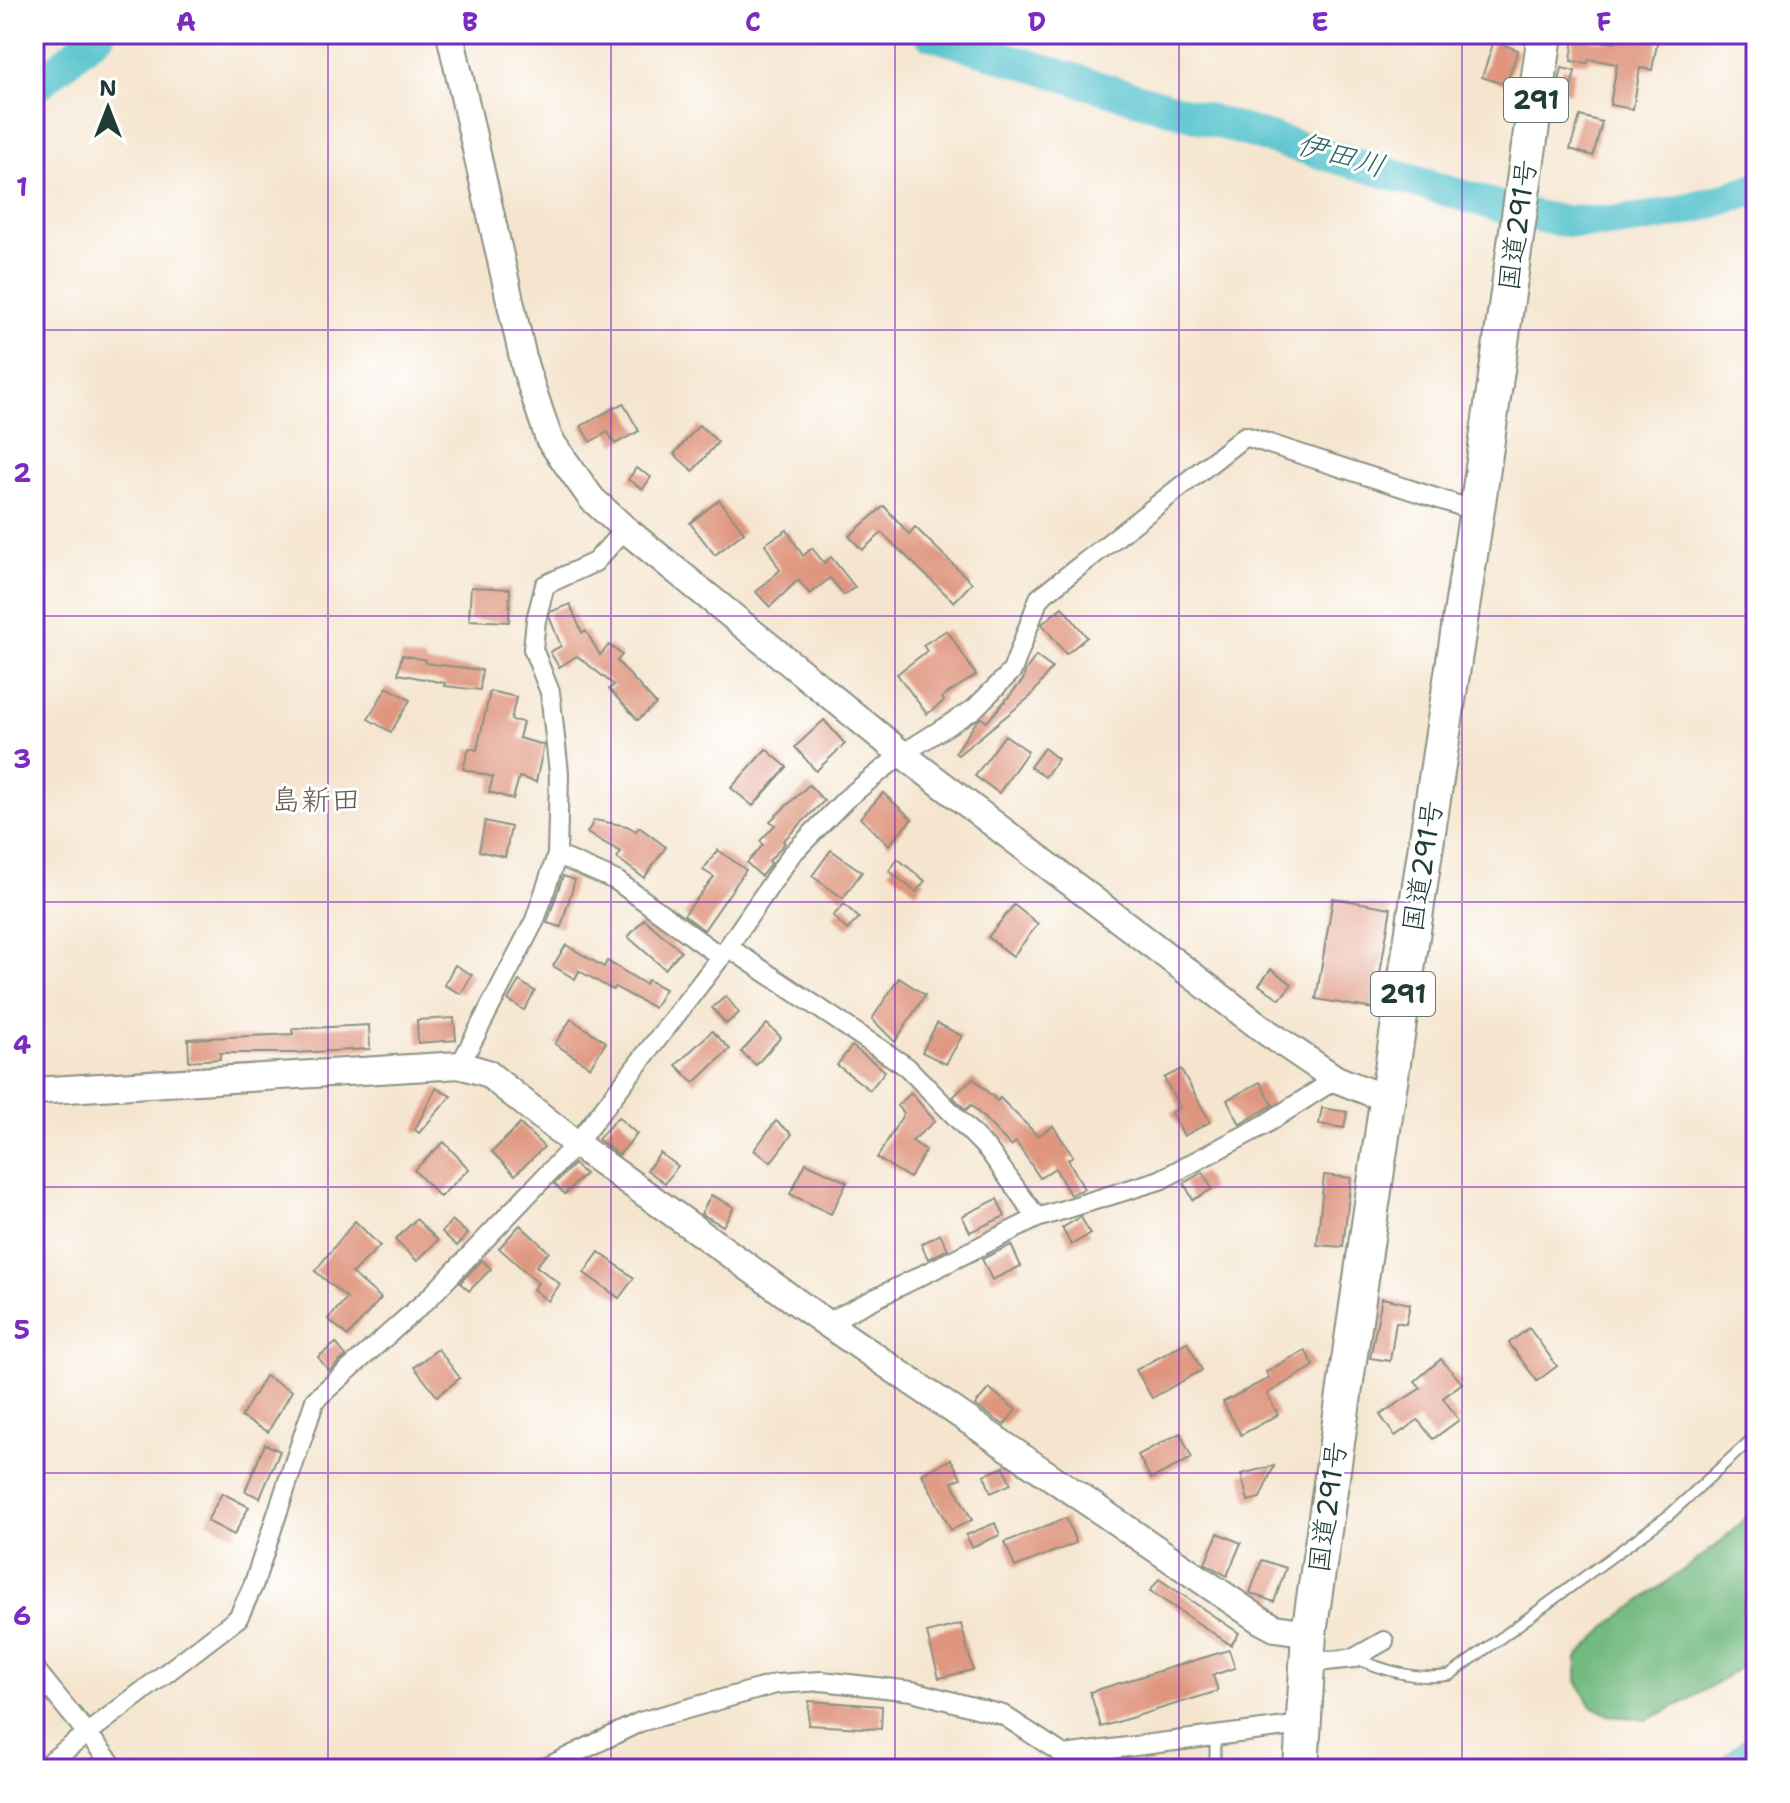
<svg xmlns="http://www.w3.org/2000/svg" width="1790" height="1803" viewBox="0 0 1790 1803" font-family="'Shantell Sans','Klee One',sans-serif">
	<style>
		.forest { fill: #73ba80; stroke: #497c5a; stroke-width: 2 }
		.water { fill: #55c2cd; stroke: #3a8080; stroke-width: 2 }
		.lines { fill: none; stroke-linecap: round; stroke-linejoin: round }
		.river { stroke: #55c2cd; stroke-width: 32 }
		.building { fill: #df957e }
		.lane-casing { stroke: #8a9182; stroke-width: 13 }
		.street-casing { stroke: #8a9182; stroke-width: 22 }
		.secondary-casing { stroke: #8a9182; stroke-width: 30 }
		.highway-casing { stroke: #8a9182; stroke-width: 38 }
		.lane { stroke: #fff; stroke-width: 9 }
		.street { stroke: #fff; stroke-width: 18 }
		.secondary { stroke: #fff; stroke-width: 26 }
		.highway { stroke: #fff; stroke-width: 34 }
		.grid { fill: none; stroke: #7b2cbf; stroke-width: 2; stroke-opacity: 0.55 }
		.labels { text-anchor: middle; stroke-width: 6; stroke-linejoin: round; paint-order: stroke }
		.shield { fill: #fff; stroke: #627771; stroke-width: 2 }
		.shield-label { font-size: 26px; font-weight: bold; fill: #1f3d34 }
		.street-label { font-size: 28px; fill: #1f3d34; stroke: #fff }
		.water-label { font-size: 30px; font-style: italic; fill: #2f6562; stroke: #fff }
		.neighbourhood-label { font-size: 30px; fill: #625c4e; stroke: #fff }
		.neatline { fill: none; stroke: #7b2cbf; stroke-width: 3 }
		.grid-label { font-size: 26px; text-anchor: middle; font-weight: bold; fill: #7b2cbf }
	</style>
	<rect width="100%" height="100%" fill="#fff"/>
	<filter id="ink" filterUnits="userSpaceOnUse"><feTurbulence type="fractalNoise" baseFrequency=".0125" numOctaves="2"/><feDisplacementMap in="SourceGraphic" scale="16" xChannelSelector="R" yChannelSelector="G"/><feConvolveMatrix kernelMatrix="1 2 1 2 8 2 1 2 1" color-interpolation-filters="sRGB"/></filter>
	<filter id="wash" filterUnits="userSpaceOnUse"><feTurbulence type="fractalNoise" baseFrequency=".006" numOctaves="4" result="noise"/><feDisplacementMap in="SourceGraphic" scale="32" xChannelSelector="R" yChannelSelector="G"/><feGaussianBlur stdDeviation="1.8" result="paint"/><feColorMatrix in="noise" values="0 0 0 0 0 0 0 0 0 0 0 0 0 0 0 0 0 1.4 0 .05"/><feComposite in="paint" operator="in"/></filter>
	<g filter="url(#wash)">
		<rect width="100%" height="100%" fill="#f5e5cf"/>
		<path class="forest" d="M 1756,1508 L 1756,1658 L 1688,1700 L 1647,1720 L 1608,1715 L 1590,1705 L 1577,1681 L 1577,1658 L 1611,1623 L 1717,1545 Z"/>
		<path class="water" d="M 1756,1728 L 1756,1769 L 1710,1769 Z"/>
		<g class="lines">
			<g class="river">
				<path d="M 930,34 L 1109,90 L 1511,210 C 1529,214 1547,220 1566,221 C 1631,227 1695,210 1756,188"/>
				<path d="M 34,88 L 99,34"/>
			</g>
		</g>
		<g id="blocks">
			<g class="building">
				<path d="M 1616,34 L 1659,34 L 1652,70 L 1640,68 L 1633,109 L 1610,105 L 1617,64 L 1589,59 L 1588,63 L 1571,61 L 1574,37 L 1614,43 Z"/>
				<path d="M 1494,41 L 1518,50 L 1506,85 L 1482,77 Z"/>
				<path d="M 1562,68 L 1575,71 L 1570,93 L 1557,90 Z"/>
				<path d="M 1580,116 L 1602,122 L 1593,156 L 1570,149 Z"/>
				<path d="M 623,403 L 639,431 L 615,444 L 608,432 L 590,442 L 581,426 Z"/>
				<path d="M 699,425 L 718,442 L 693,471 L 674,454 Z"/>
				<path d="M 636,468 L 651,477 L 643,489 L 628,480 Z"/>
				<path d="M 719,500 L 744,532 L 715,555 L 690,523 Z"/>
				<path d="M 884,506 L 909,534 L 915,527 L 972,583 L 954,602 L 882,533 L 862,550 L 849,536 Z"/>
				<path d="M 787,530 L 803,556 L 812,548 L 824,563 L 831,557 L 855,587 L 844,595 L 830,578 L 810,594 L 798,580 L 770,607 L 756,592 L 780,570 L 765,544 Z"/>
				<path d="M 471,587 L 510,589 L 509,622 L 469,620 Z"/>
				<path d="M 570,604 L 582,633 L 586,631 L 600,655 L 609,645 L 622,655 L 617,661 L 656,704 L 638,720 L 609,689 L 614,685 L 577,656 L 559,667 L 550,652 L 561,646 L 549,616 L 550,612 Z"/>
				<path d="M 1062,607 L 1087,637 L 1066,654 L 1042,624 Z"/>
				<path d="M 947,630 L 976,675 L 942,697 L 944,701 L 927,714 L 897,674 L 927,651 L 923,645 Z"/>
				<path d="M 402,655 L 426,660 L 425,663 L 482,670 L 480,690 L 444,686 L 445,683 L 398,674 Z"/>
				<path d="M 1036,656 L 1052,668 L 1031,696 L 958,755 L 955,753 L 977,721 L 981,718 L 987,722 L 1023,680 L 1025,671 Z"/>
				<path d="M 387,687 L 410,700 L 391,732 L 368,719 Z"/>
				<path d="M 490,691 L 516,697 L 511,720 L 523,722 L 519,738 L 544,745 L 536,782 L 519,777 L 513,799 L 489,792 L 493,777 L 463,769 L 469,748 L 477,750 Z"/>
				<path d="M 824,720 L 845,744 L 816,771 L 795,747 Z"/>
				<path d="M 1005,735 L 1028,751 L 999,793 L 975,776 Z"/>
				<path d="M 1044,748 L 1058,759 L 1045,777 L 1030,767 Z"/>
				<path d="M 766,749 L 787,767 L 753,806 L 731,788 Z"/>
				<path d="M 809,785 L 824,801 L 783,841 L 785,843 L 769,861 L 771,863 L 761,876 L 747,863 L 763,845 L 760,841 L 775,825 L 770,821 Z"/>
				<path d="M 883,793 L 912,819 L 889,845 L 860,818 Z"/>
				<path d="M 594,820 L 627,826 L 636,831 L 639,827 L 666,847 L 644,878 L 617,858 L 621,852 L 587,833 Z"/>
				<path d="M 485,821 L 511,827 L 505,857 L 479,851 Z"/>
				<path d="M 718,850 L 746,870 L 704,930 L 684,915 L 714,877 L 703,870 Z"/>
				<path d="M 831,850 L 862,872 L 843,898 L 812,876 Z"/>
				<path d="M 898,859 L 925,881 L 916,892 L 889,871 Z"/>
				<path d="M 563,876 L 575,880 L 561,927 L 547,923 Z"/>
				<path d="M 1333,898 L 1391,908 L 1374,1009 L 1316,999 Z"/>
				<path d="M 844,904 L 859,918 L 847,930 L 833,916 Z"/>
				<path d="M 1014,905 L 1038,924 L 1013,956 L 988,937 Z"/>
				<path d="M 644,919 L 681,951 L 665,969 L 628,937 Z"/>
				<path d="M 566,945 L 604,967 L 607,961 L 645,984 L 648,980 L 665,989 L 654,1008 L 615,987 L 613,990 L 579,971 L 575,979 L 553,966 Z"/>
				<path d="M 455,965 L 472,975 L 461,994 L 444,985 Z"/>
				<path d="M 1271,969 L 1292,984 L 1280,999 L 1259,985 Z"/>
				<path d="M 899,978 L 925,995 L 895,1042 L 872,1019 Z"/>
				<path d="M 519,981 L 535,991 L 524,1010 L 508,1000 Z"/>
				<path d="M 726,996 L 739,1013 L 726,1024 L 712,1008 Z"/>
				<path d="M 454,1018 L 456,1040 L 418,1043 L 417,1020 Z"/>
				<path d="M 571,1019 L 606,1042 L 590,1067 L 555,1044 Z"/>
				<path d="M 937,1023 L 962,1036 L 946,1064 L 922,1052 Z"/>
				<path d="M 767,1024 L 781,1037 L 756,1065 L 741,1052 Z"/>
				<path d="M 369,1025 L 370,1049 L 294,1053 L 220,1053 L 220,1059 L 189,1061 L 188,1039 L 293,1034 L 292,1029 Z"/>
				<path d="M 712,1031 L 730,1049 L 694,1083 L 676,1065 Z"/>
				<path d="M 852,1046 L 885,1071 L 870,1090 L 837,1065 Z"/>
				<path d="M 1181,1069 L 1210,1122 L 1184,1136 L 1171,1113 L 1180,1108 L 1164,1078 Z"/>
				<path d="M 973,1078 L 997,1101 L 1000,1098 L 1038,1136 L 1053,1126 L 1073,1156 L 1068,1159 L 1084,1189 L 1070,1195 L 1055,1168 L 1040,1178 L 1016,1142 L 1011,1146 L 971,1105 L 966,1110 L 953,1097 Z"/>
				<path d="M 1260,1082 L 1273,1105 L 1240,1124 L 1227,1100 Z"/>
				<path d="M 436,1088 L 451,1096 L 419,1133 L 415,1130 Z"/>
				<path d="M 911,1093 L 935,1121 L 912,1141 L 926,1150 L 910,1178 L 877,1158 L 904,1113 L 897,1106 Z"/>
				<path d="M 1322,1108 L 1347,1112 L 1344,1128 L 1319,1124 Z"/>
				<path d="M 618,1117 L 637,1134 L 619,1155 L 598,1139 Z"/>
				<path d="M 776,1121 L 792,1134 L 771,1162 L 754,1150 Z"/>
				<path d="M 520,1124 L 544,1147 L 515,1175 L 492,1152 Z"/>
				<path d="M 444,1142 L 469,1169 L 440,1197 L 414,1170 Z"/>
				<path d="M 660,1153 L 678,1166 L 665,1183 L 647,1170 Z"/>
				<path d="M 806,1163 L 847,1182 L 831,1214 L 790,1194 Z"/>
				<path d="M 574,1164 L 585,1174 L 565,1194 L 554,1184 Z"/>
				<path d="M 1203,1172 L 1212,1189 L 1193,1200 L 1184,1183 Z"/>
				<path d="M 1324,1175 L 1351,1178 L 1343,1247 L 1317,1245 Z"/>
				<path d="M 711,1195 L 734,1207 L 723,1226 L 701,1214 Z"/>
				<path d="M 997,1199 L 1005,1216 L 970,1232 L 962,1216 Z"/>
				<path d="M 1081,1217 L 1090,1234 L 1071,1245 L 1062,1228 Z"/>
				<path d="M 416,1219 L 438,1240 L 417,1261 L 395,1240 Z"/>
				<path d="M 452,1220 L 468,1234 L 457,1246 L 442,1232 Z"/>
				<path d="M 355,1221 L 380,1246 L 352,1273 L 381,1298 L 348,1336 L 328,1319 L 347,1298 L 315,1271 Z"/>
				<path d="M 520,1225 L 549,1252 L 536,1266 L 560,1284 L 548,1301 L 533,1289 L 538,1283 L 499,1248 Z"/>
				<path d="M 940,1234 L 948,1249 L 928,1259 L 921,1244 Z"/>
				<path d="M 1011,1245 L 1021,1266 L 992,1280 L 982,1259 Z"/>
				<path d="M 599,1252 L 634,1278 L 619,1298 L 584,1273 Z"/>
				<path d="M 482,1260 L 491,1269 L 469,1291 L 460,1283 Z"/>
				<path d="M 1382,1298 L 1410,1304 L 1406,1324 L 1396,1322 L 1390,1361 L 1370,1358 Z"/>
				<path d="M 1529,1328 L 1557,1366 L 1537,1381 L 1509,1343 Z"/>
				<path d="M 1187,1342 L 1202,1370 L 1152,1398 L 1136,1370 Z"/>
				<path d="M 336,1343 L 346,1356 L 329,1371 L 318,1357 Z"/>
				<path d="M 438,1349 L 460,1378 L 437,1396 L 414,1367 Z"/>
				<path d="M 1305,1350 L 1314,1366 L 1267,1394 L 1278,1415 L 1241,1435 L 1223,1402 L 1269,1378 L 1266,1372 Z"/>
				<path d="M 1441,1359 L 1462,1383 L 1443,1398 L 1459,1420 L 1433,1439 L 1418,1420 L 1395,1436 L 1380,1415 L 1421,1388 L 1415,1381 Z"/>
				<path d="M 265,1376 L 292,1391 L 268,1432 L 241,1417 Z"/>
				<path d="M 989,1388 L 1016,1410 L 1004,1425 L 975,1405 Z"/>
				<path d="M 1180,1433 L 1192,1458 L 1151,1479 L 1138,1455 Z"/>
				<path d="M 265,1444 L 280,1451 L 260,1498 L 245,1491 Z"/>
				<path d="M 951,1459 L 961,1478 L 952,1482 L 972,1520 L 951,1530 L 922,1474 Z"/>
				<path d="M 1274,1466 L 1260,1498 L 1248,1501 L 1241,1474 Z"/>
				<path d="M 1004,1467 L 1011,1484 L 991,1493 L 984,1475 Z"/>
				<path d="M 222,1493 L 249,1507 L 234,1535 L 207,1521 Z"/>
				<path d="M 1066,1518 L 1076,1543 L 1015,1567 L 1005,1542 Z"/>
				<path d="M 995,1523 L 1000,1535 L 972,1547 L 966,1535 Z"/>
				<path d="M 1218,1533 L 1241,1543 L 1227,1576 L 1205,1563 Z"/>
				<path d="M 1262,1560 L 1286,1568 L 1274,1602 L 1250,1593 Z"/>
				<path d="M 1159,1579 L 1239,1633 L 1231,1645 L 1150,1591 Z"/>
				<path d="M 961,1624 L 973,1670 L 939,1678 L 927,1633 Z"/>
				<path d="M 1229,1650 L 1235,1668 L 1213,1675 L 1218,1691 L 1101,1727 L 1090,1692 Z"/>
				<path d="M 809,1701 L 882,1706 L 881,1729 L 808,1725 Z"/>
			</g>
		</g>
	</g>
	<g filter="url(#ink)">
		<use href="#blocks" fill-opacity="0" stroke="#8a9182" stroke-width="2"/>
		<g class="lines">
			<defs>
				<g id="lane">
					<path d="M 1354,1658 C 1385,1670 1416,1681 1450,1675 L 1669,1515 L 1756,1435"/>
					<path d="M 1215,1737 L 1215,1769"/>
				</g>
				<g id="street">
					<path d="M 557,855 L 617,881 L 721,957"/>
					<path d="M 728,947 L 907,1067 L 989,1151 L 1037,1218"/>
					<path d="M 460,1065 L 535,920 L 557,855 L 559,773 L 550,692 L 533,649 L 536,620 L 545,585 L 595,562 L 625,529"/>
					<path d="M 826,1323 L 1037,1218 L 1160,1180 L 1264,1125 L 1336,1079"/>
					<path d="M 1308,1663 L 1354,1658 L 1384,1641"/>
					<path d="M 34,1668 L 116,1769"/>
					<path d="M 41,1769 L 238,1618 L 253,1586 L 315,1400 L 430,1297 L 576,1144 L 721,957 L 791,855 L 846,799 L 902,754 L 974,709 L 1012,671 L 1039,598 L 1245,436 L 1476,511"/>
					<path d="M 543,1769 L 640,1722 L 776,1684 L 822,1681 L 912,1691 L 1003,1715 L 1064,1755 L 1302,1725"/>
				</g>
				<g id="secondary">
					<path d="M 450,34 L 525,367 L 549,439 L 592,499 L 625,529 L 902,754 L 1268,1033 L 1336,1079 L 1369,1092 L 1388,1095"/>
					<path d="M 34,1091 L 460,1065 L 487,1073 L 576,1144 L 826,1323 L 1260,1620 L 1275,1628 L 1309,1633"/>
				</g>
				<path id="highway" d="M 1301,1769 L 1309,1633 L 1388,1095 L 1479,496 L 1545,34"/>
			</defs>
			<use href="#lane" class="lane-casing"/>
			<use href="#street" class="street-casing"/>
			<use href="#secondary" class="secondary-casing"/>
			<use href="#highway" class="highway-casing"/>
			<use href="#lane" class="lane"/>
			<use href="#street" class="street"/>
			<use href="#secondary" class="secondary"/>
			<use href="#highway" class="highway"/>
		</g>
	</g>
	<path class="grid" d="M 328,34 L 328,1769M 611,34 L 611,1769M 895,34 L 895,1769M 1179,34 L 1179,1769M 1462,34 L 1462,1769M 34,330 L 1756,330M 34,616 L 1756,616M 34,902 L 1756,902M 34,1187 L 1756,1187M 34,1473 L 1756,1473"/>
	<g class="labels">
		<g class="shield">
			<rect x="1504" y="78" width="64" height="44" rx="6"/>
			<rect x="1371" y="972" width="64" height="44" rx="6"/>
		</g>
		<g class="shield-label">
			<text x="1536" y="109">291</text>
			<text x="1403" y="1003">291</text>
		</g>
		<g class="street-label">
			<text transform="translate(1517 225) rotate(-82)" y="10">国道291号</text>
			<text transform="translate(1422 866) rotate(-81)" y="10">国道291号</text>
			<text transform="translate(1327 1507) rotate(-82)" y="10">国道291号</text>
		</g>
		<g class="water-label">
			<text transform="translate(1341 155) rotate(16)" y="10">伊田川</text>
		</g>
		<g class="neighbourhood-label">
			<text x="316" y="810">島新田</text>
		</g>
	</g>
	<rect width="1790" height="1803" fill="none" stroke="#fff" stroke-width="88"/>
	<g transform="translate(108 108)" stroke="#ffffff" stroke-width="6" paint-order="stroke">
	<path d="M0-6L14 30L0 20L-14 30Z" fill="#1f3d34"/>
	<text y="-12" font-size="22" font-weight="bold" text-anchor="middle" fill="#1f3d34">N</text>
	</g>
	<rect x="44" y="44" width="1702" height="1715" class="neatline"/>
	<g class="grid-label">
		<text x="186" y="31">A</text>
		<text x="470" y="31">B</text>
		<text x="753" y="31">C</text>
		<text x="1037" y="31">D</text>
		<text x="1320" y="31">E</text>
		<text x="1604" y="31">F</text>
		<text x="22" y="196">1</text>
		<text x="22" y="482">2</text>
		<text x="22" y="768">3</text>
		<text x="22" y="1054">4</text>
		<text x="22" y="1339">5</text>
		<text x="22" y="1625">6</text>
	</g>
</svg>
